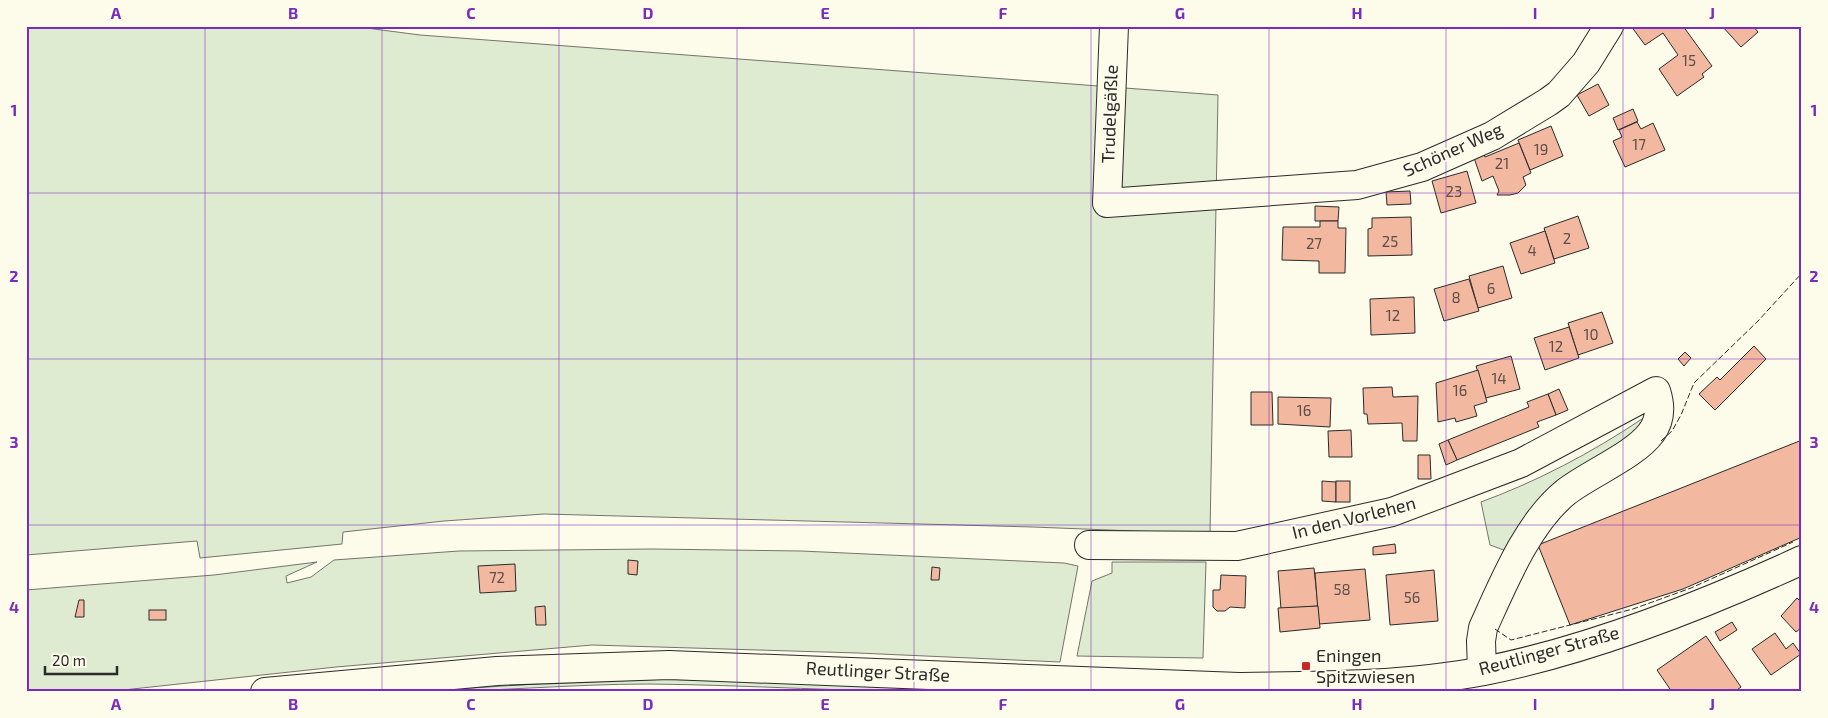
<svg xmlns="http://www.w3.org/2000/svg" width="1828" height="718" viewBox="0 0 1828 718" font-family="'Exo 2',sans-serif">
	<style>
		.green { fill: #deebd1; stroke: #74746e }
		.building { fill: #f2b8a0; stroke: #2b2b2b }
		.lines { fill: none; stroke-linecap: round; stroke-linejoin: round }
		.minor-casing { stroke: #2b2b2b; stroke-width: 30 }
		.major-casing { stroke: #2b2b2b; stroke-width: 30 }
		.minor { stroke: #fdfbea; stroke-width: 28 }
		.major { stroke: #fdfbea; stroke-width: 28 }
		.fence { stroke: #2b2b2b; stroke-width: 1; stroke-dasharray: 6 2.5; stroke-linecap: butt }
		.grid { fill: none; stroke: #7b2cbf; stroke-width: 1; stroke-opacity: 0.55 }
		.poi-dot { fill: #c62828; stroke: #fdfbea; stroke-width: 2 }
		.labels { text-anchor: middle; stroke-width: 4; stroke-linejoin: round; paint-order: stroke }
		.number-label { font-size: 15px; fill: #5d4e48 }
		.street-label { font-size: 18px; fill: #2b2b2b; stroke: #fdfbea }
		.poi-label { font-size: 18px; fill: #2b2b2b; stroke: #fdfbea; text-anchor: start }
		.neatline { fill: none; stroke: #7b2cbf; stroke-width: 2 }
		.grid-label { font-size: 16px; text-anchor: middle; font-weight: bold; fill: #7b2cbf }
	</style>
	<rect width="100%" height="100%" fill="#fdfbea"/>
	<g class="green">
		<path d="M 26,26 L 351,26 L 420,35 L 1218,95 L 1210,534 L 1033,527 L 544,514 L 444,521 L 343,532 L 342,544 L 200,558 L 197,541 L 26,555 Z"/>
		<path d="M 1642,419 L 1645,426 L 1512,553 L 1490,545 L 1481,502 C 1538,481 1591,453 1642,419 Z"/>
		<path d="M 652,549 L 801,551 L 1064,563 L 1078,566 L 1060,662 L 858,653 L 592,645 L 336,667 L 114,691 L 26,692 L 26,590 L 214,575 L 317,562 L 286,576 L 287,583 L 311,577 L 334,560 L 459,551 Z"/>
		<path d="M 1112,562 L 1206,562 L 1203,658 L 1077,656 L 1092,581 L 1112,573 Z"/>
		<path d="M 611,679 L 715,680 L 954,690 L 953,692 C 851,692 750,685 649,684 C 570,684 490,692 411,692 Z"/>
	</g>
	<g class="building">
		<path d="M 1631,26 L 1683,26 L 1712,66 L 1702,74 L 1704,77 L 1677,96 L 1659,69 L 1678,55 L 1663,33 L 1645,45 Z"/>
		<path d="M 1722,26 L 1753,26 L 1758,32 L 1741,47 Z"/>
		<path d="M 1598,84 L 1609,105 L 1589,116 L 1577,95 Z"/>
		<path d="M 1633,109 L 1638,121 L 1618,130 L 1613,118 Z"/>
		<path d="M 1637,122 L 1641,129 L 1653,123 L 1665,150 L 1625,167 L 1613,141 L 1622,137 L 1619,130 Z"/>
		<path d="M 1551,126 L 1563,156 L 1530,170 L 1518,140 Z"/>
		<path d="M 1519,143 L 1531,173 L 1523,177 L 1526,185 L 1518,193 L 1510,195 L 1497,195 L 1499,191 L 1493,176 L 1482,181 L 1473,155 L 1483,151 L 1485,157 Z"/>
		<path d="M 1467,171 L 1476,203 L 1441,213 L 1432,181 Z"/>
		<path d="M 1410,191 L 1411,204 L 1387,205 L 1386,192 Z"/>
		<path d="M 1315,206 L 1339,207 L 1338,221 L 1315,221 Z"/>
		<path d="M 1578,216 L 1589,248 L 1554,259 L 1544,228 Z"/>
		<path d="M 1411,217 L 1412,255 L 1368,256 L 1368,229 L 1372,228 L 1372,218 Z"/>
		<path d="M 1320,221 L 1338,221 L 1338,228 L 1346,228 L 1345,273 L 1319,273 L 1319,261 L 1282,260 L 1283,227 L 1320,227 Z"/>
		<path d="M 1545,231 L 1555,263 L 1521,274 L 1510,243 Z"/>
		<path d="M 1503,266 L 1512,298 L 1478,308 L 1469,276 Z"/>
		<path d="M 1469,279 L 1479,311 L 1444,321 L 1434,289 Z"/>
		<path d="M 1414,297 L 1415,333 L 1371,335 L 1370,299 Z"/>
		<path d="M 1602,312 L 1613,343 L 1578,355 L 1568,323 Z"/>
		<path d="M 1569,327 L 1579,358 L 1545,370 L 1534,338 Z"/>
		<path d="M 1754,346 L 1766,359 L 1715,410 L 1699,394 L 1717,377 L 1720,380 Z"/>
		<path d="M 1685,352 L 1691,358 L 1684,366 L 1678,359 Z"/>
		<path d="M 1511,356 L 1520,389 L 1486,398 L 1476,366 Z"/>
		<path d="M 1478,370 L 1487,402 L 1474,406 L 1477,416 L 1456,422 L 1455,418 L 1438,422 L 1436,383 Z"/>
		<path d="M 1392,387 L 1393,397 L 1418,396 L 1417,441 L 1403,441 L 1402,423 L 1368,424 L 1367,414 L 1364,414 L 1363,388 Z"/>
		<path d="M 1559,389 L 1568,410 L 1556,415 L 1548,394 Z"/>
		<path d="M 1251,392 L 1272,392 L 1273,425 L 1251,425 Z"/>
		<path d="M 1548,394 L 1556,415 L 1537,422 L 1539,427 L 1457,460 L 1448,440 L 1529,407 L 1527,402 Z"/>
		<path d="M 1278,397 L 1331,398 L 1330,427 L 1278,424 Z"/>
		<path d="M 1351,430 L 1352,457 L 1329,457 L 1328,431 Z"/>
		<path d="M 1448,440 L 1457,460 L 1446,465 L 1439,444 Z"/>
		<path d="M 1802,440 L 1802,537 L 1683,589 L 1570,625 L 1538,545 Z"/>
		<path d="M 1418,455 L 1430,455 L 1431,479 L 1418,479 Z"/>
		<path d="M 1322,481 L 1336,482 L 1336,502 L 1322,501 Z"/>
		<rect x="1336" y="481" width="14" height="21"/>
		<path d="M 1395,544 L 1396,553 L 1373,555 L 1373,547 Z"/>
		<path d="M 628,560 L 638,561 L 637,575 L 628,574 Z"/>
		<path d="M 515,564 L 516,591 L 480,593 L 478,566 Z"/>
		<path d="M 932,567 L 940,568 L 939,580 L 931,580 Z"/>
		<path d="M 1314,568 L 1318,606 L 1281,609 L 1278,571 Z"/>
		<path d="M 1365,569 L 1370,620 L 1319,624 L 1315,573 Z"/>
		<path d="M 1434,570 L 1438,621 L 1390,625 L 1386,575 Z"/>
		<path d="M 1221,575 L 1246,576 L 1245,608 L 1230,607 L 1225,611 L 1217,611 L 1213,607 L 1213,590 L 1220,590 Z"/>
		<path d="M 1797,598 L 1802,603 L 1802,627 L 1796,632 L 1781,616 Z"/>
		<path d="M 79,600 L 84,600 L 84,617 L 75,617 Z"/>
		<path d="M 545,606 L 546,625 L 536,625 L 535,607 Z"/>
		<path d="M 1318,606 L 1320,628 L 1280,632 L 1278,608 Z"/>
		<rect x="149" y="610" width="17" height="10"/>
		<path d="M 1732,622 L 1737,630 L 1720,641 L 1715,632 Z"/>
		<path d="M 1775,633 L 1786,649 L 1793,643 L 1801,654 L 1771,675 L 1752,649 Z"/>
		<path d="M 1706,636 L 1741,687 L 1734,692 L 1684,692 L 1683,690 L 1672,692 L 1657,670 Z"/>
	</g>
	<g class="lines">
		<defs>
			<g id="minor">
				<path d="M 1114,26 L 1107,203 L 1357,185 L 1422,167 L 1492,136 L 1548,102 L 1559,94 L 1586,63 L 1609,26"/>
				<path d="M 1089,545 L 1237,546 L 1392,512 L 1521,463 L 1656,391 C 1661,406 1661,420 1651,433 C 1635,455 1589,474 1566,492 C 1528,522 1503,584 1483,628 L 1481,641 L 1482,671"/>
			</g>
			<path id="major" d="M 265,692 L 497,671 L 669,665 L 1239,687 C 1320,686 1404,686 1484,671 C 1590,650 1704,605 1802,560"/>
		</defs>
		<use href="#minor" class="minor-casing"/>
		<use href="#major" class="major-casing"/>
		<use href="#minor" class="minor"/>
		<use href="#major" class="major"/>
		<g class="fence">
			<path d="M 1661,441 L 1672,431 L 1681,415 L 1694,383 L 1758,321 L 1802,273"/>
			<path d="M 1495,629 L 1511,640 L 1633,609 L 1691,588 L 1793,542"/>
			<path d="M 603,692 L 706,692"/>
		</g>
	</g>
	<path class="grid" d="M 205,26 L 205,692M 382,26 L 382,692M 559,26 L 559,692M 737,26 L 737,692M 914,26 L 914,692M 1091,26 L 1091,692M 1269,26 L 1269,692M 1446,26 L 1446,692M 1623,26 L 1623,692M 26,193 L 1802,193M 26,359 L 1802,359M 26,525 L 1802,525"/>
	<rect class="poi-dot" x="1301" y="661" width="10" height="10" rx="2.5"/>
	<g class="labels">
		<g class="number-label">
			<text x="1689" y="66">15</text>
			<text x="1639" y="150">17</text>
			<text x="1541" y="155">19</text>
			<text x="1502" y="169">21</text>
			<text x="1454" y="197">23</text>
			<text x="1567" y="244">2</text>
			<text x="1390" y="247">25</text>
			<text x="1314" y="249">27</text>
			<text x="1532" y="256">4</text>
			<text x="1491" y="294">6</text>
			<text x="1456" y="303">8</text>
			<text x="1393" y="321">12</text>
			<text x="1591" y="340">10</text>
			<text x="1556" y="352">12</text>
			<text x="1499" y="384">14</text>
			<text x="1460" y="396">16</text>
			<text x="1304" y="416">16</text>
			<text x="497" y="583">72</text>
			<text x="1342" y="595">58</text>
			<text x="1412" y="603">56</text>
		</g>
		<g class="street-label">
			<text transform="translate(1110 114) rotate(-88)" y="6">Trudelgäßle</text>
			<text transform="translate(1453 150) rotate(-24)" y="6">Schöner Weg</text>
			<text transform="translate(1354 518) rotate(-14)" y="6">In den Vorlehen</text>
			<text transform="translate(1549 651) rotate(-15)" y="6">Reutlinger Straße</text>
			<text transform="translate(878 672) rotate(3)" y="6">Reutlinger Straße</text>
		</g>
		<g class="poi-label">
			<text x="1316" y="662">Eningen<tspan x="1316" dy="21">Spitzwiesen</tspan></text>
		</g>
	</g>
	<rect width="1828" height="718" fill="none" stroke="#fdfbea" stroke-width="55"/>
	<path d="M45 666v8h72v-8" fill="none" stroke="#2b2b2b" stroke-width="2.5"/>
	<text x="52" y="666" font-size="15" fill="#2b2b2b" stroke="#fdfbea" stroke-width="4" paint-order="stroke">20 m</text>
	<rect x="28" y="28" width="1772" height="662" class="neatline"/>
	<g class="grid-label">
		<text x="116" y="19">A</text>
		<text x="293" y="19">B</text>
		<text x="471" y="19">C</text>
		<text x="648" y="19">D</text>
		<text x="825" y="19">E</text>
		<text x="1003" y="19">F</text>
		<text x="1180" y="19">G</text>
		<text x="1357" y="19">H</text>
		<text x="1535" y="19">I</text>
		<text x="1712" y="19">J</text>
		<text x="14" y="116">1</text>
		<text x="1814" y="116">1</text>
		<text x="14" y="282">2</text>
		<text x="1814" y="282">2</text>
		<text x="14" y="448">3</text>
		<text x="1814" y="448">3</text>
		<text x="14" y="613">4</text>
		<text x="1814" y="613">4</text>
		<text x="116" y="710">A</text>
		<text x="293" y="710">B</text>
		<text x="471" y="710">C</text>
		<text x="648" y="710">D</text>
		<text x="825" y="710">E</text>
		<text x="1003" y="710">F</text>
		<text x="1180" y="710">G</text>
		<text x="1357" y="710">H</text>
		<text x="1535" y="710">I</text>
		<text x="1712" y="710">J</text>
	</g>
</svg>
